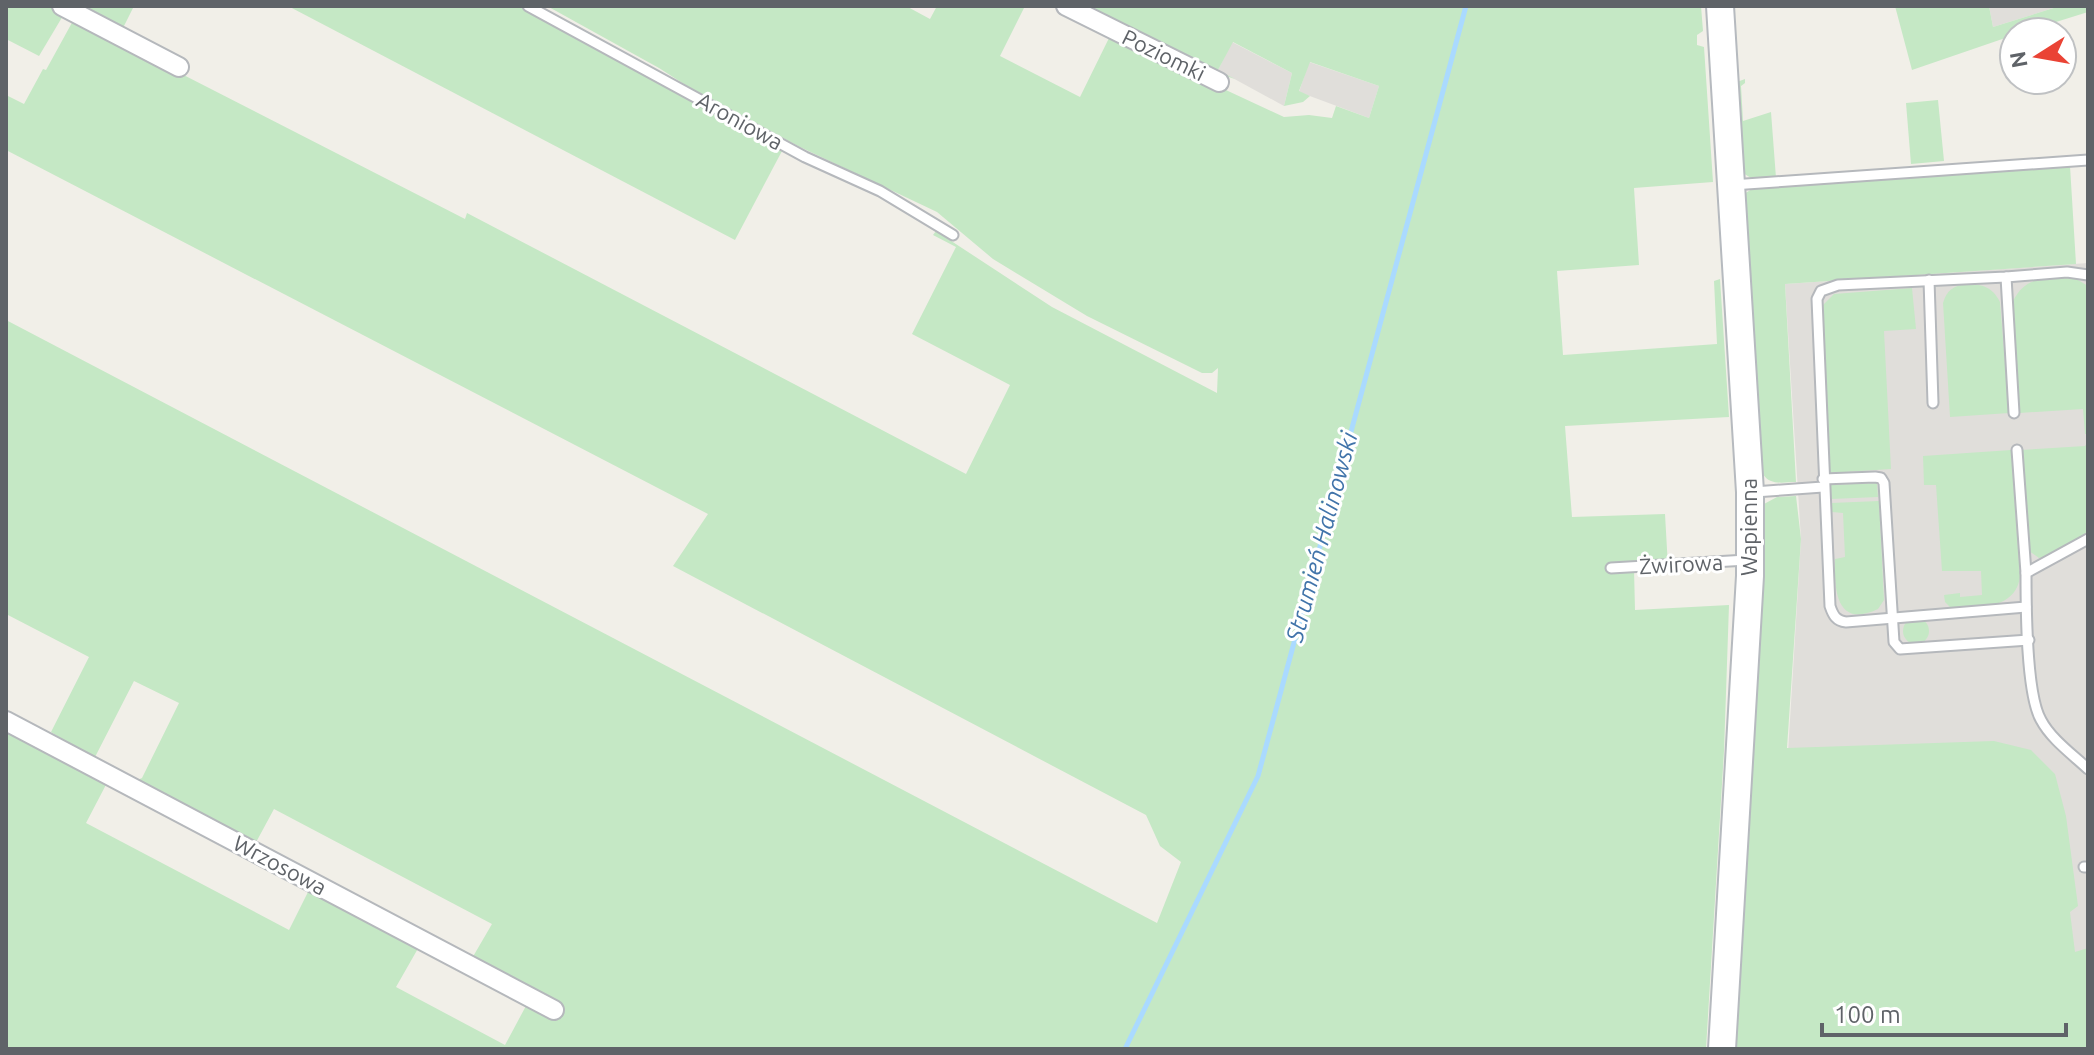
<svg xmlns="http://www.w3.org/2000/svg" width="2094" height="1055" viewBox="0 0 2094 1055" font-family="Ubuntu,sans-serif">
	<style>
		.industrial { fill: #e0deda }
		.green { fill: #c5e8c5 }
		.lines { fill: none; stroke-linecap: round; stroke-linejoin: round }
		.stream { stroke: #aadaff; stroke-width: 5 }
		.lane-casing { stroke: #b5b8bc; stroke-width: 13 }
		.street-casing { stroke: #b5b8bc; stroke-width: 22 }
		.secondary-casing { stroke: #b6babf; stroke-width: 30 }
		.lane { stroke: #fff; stroke-width: 9 }
		.street { stroke: #fff; stroke-width: 18 }
		.secondary { stroke: #fff; stroke-width: 26 }
		.labels { text-anchor: middle; stroke-width: 6; stroke-linejoin: round; paint-order: stroke }
		.street-label { font-size: 22px; fill: #5f6368; stroke: #fff }
		.water-label { font-size: 24px; font-style: italic; fill: #4174aa; stroke: #fff }
	</style>
	<rect width="100%" height="100%" fill="#f1efe8"/>
	<g class="industrial">
		<path d="M 1989,6 L 2060,6 L 1993,27 Z"/>
		<path d="M 1232,42 L 1292,73 L 1284,106 L 1218,70 Z"/>
		<path d="M 1309,62 L 1379,86 L 1369,118 L 1299,92 Z"/>
		<path d="M 2088,263 L 2088,1049 L 1770,1049 L 1801,539 L 1785,284 Z"/>
	</g>
	<g class="green">
		<path d="M 6,6 L 49,6 L 64,14 L 39,56 L 6,39 Z"/>
		<path d="M 71,6 L 134,6 L 121,32 Z"/>
		<path d="M 288,6 L 528,6 L 782,151 L 735,240 Z"/>
		<path d="M 547,6 L 906,6 L 930,19 L 937,6 L 1025,6 L 1000,56 L 1080,97 L 1110,36 L 1284,117 L 1309,115 L 1332,118 L 1336,106 L 1369,118 L 1379,86 L 1310,62 L 1299,91 L 1310,96 L 1303,102 L 1284,106 L 1292,73 L 1233,42 L 1218,70 L 1235,79 L 1210,71 L 1081,6 L 1701,6 L 1703,31 L 1697,35 L 1697,45 L 1704,47 L 1713,182 L 1634,188 L 1639,265 L 1557,271 L 1563,355 L 1717,344 L 1714,281 L 1720,279 L 1729,417 L 1565,426 L 1572,517 L 1665,514 L 1668,567 L 1634,569 L 1635,610 L 1729,605 L 1724,751 L 1706,1049 L 6,1049 L 6,724 L 109,779 L 86,823 L 289,930 L 311,886 C 323,894 329,908 344,904 L 420,945 L 396,987 L 505,1045 L 527,1004 L 471,960 L 492,924 L 274,809 L 254,846 L 135,781 L 142,778 L 179,703 L 134,681 L 94,759 L 51,732 L 89,657 L 6,614 L 6,320 L 1157,923 L 1181,862 L 1160,846 L 1146,815 L 673,566 L 708,514 L 6,150 L 6,95 L 24,104 L 43,69 L 46,70 L 74,19 L 465,219 L 467,213 L 966,474 L 1010,385 L 912,334 L 956,247 L 933,235 L 936,231 L 1052,307 L 1217,393 L 1218,368 L 1212,373 L 1202,373 L 1087,316 L 993,259 L 937,212 L 800,147 L 687,86 L 659,68 Z"/>
		<path d="M 1895,6 L 1989,6 L 1993,27 L 2060,6 L 2088,6 L 2088,12 L 2024,32 L 2014,32 L 2014,35 L 1912,70 Z"/>
		<path d="M 1745,79 L 1745,83 L 1741,86 L 1743,121 L 1771,112 L 1776,178 L 1751,178 L 1743,173 L 1737,82 Z"/>
		<path d="M 1938,100 L 1944,161 L 1911,164 L 1906,103 Z"/>
		<path d="M 2070,166 L 2076,264 L 1785,284 L 1796,482 C 1784,482 1770,486 1763,474 L 1744,194 L 1752,189 L 1761,187 Z"/>
		<path d="M 2073,277 L 2088,286 L 2088,434 L 2085,434 L 2083,409 L 2019,413 L 2013,301 C 2026,275 2047,278 2073,277 Z"/>
		<path d="M 1966,284 C 1983,284 1992,287 2000,302 L 2009,413 L 1950,417 L 1943,303 C 1947,290 1953,286 1966,284 Z"/>
		<path d="M 1912,288 L 1916,329 L 1884,331 L 1891,469 L 1829,473 L 1820,319 L 1822,306 L 1834,294 Z"/>
		<path d="M 2088,442 L 2088,533 L 2058,553 L 2039,558 L 2029,551 L 2028,544 L 2021,450 L 2085,446 Z"/>
		<path d="M 2011,450 L 2020,577 C 2015,610 1977,608 1950,607 L 1945,602 L 1944,595 L 1960,593 L 1960,597 L 1982,595 L 1981,571 L 1942,571 L 1936,485 L 1924,485 L 1923,456 Z"/>
		<path d="M 1877,483 L 1878,497 L 1831,499 L 1830,485 Z"/>
		<path d="M 1796,496 L 1801,539 L 1787,748 L 1994,741 L 2031,750 L 2055,774 L 2066,816 L 2078,906 L 2070,912 L 2075,952 L 2088,948 L 2088,1049 L 1736,1049 L 1763,577 L 1764,504 L 1777,497 Z"/>
		<path d="M 1879,501 L 1884,600 L 1878,609 C 1836,629 1834,589 1835,559 L 1845,557 L 1843,513 L 1832,512 L 1831,503 Z"/>
		<circle cx="1916" cy="631" r="13"/>
	</g>
	<g class="lines">
		<path class="stream" d="M 1125,1049 L 1258,776 L 1466,6"/>
		<defs>
			<g id="lane">
				<path d="M 528,6 L 805,157 L 880,191 L 953,235"/>
				<path d="M 1732,185 L 2088,160"/>
				<path d="M 2006,277 L 2014,413"/>
				<path d="M 1929,280 L 1933,403"/>
				<path d="M 2017,450 L 2026,573"/>
				<path d="M 1823,479 L 1875,477 L 1881,478 L 1884,483 L 1894,642 L 1900,649 L 2029,640"/>
				<path d="M 1754,492 L 1823,487"/>
				<path d="M 2088,539 L 2026,573 C 2026,606 2026,694 2041,720 C 2051,739 2072,754 2088,769"/>
				<path d="M 1611,568 L 1747,560"/>
				<path d="M 2026,607 L 1846,622 C 1836,621 1833,615 1830,606 L 1817,299 L 1821,291 L 1838,285 L 2006,277 L 2067,272 L 2088,275"/>
				<path d="M 2084,867 L 2088,867"/>
			</g>
			<g id="street">
				<path d="M 62,6 L 179,67"/>
				<path d="M 1066,6 L 1219,82"/>
				<path d="M 6,721 L 554,1010"/>
			</g>
			<path id="secondary" d="M 1720,6 L 1750,492 L 1750,576 L 1722,1049"/>
		</defs>
		<use href="#lane" class="lane-casing"/>
		<use href="#street" class="street-casing"/>
		<use href="#secondary" class="secondary-casing"/>
		<use href="#lane" class="lane"/>
		<use href="#street" class="street"/>
		<use href="#secondary" class="secondary"/>
	</g>
	<g class="labels">
		<g class="street-label">
			<text transform="translate(1164 55) rotate(26)" y="8">Poziomki</text>
			<text transform="translate(740 121) rotate(29)" y="8">Aroniowa</text>
			<text transform="translate(1749 527) rotate(-90)" y="8">Wapienna</text>
			<text transform="translate(1681 564) rotate(-3)" y="8">Żwirowa</text>
			<text transform="translate(280 865) rotate(28)" y="8">Wrzosowa</text>
		</g>
		<g class="water-label">
			<text transform="translate(1322 537) rotate(-75)" y="8">Strumień Halinowski</text>
		</g>
	</g>
	<rect width="2094" height="1055" fill="none" stroke="#5f6368" stroke-width="16"/>
	<g transform="translate(2038 56) rotate(259)"><circle r="38" fill="#ffffff" stroke="#bfc1c3" stroke-width="2"/>
	<path d="M0-6L14 30L0 20L-14 30Z" fill="#ea4335"/>
	<text y="-12" font-size="22" font-weight="bold" text-anchor="middle" fill="#5f6368">N</text>
	</g>
	<path d="M1822 1023v12h244v-12" fill="none" stroke="#5f6368" stroke-width="4"/>
	<text x="1834" y="1023" font-size="24" fill="#5f6368" stroke="#ffffff" stroke-width="6" paint-order="stroke">100 m</text>
</svg>
